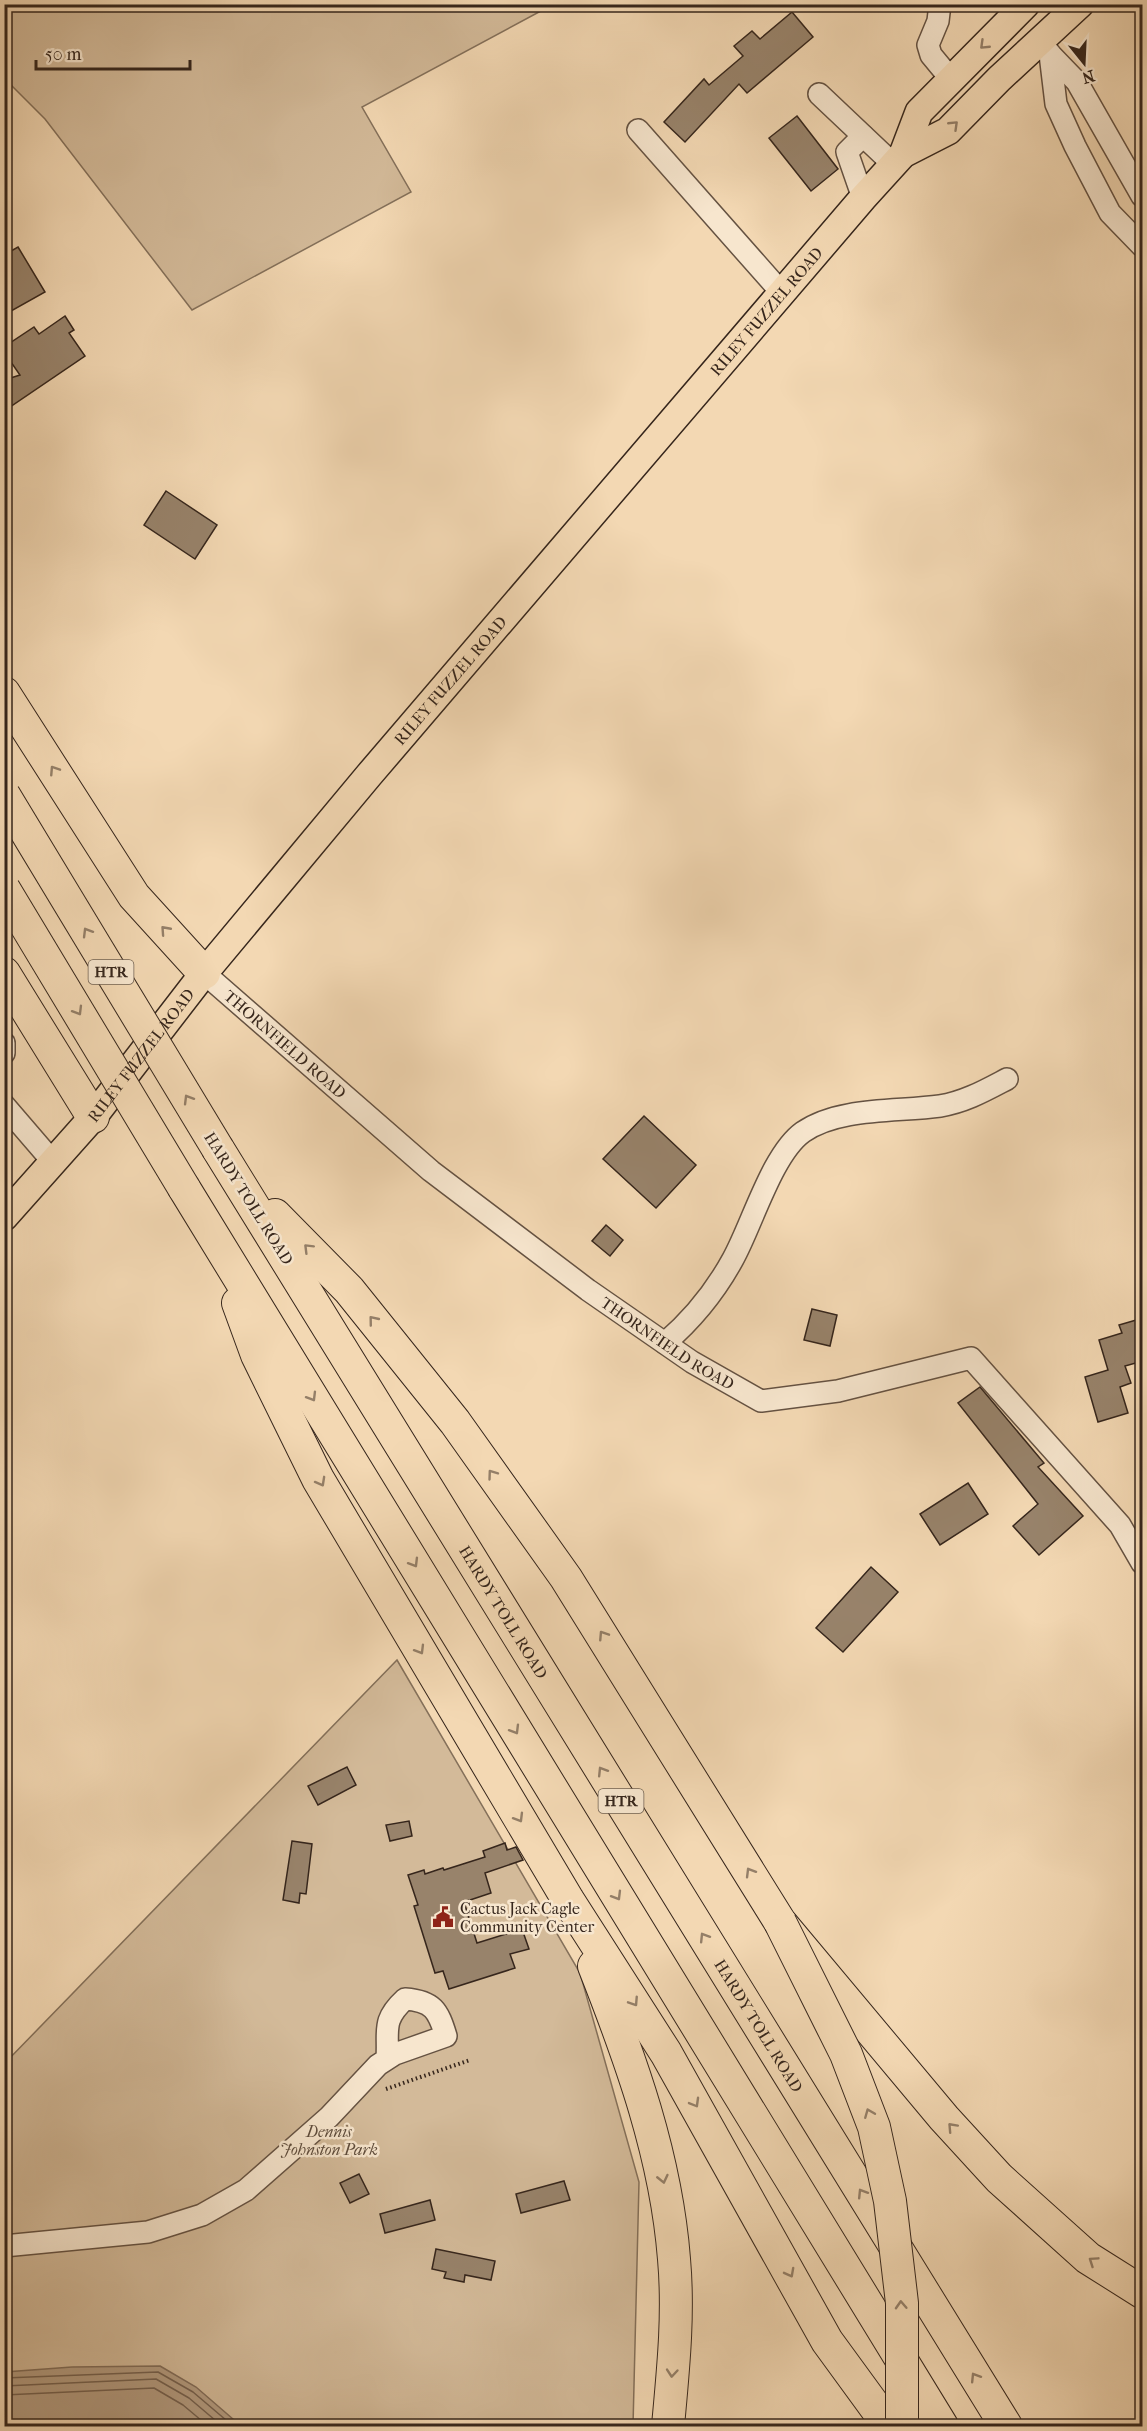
<svg xmlns="http://www.w3.org/2000/svg" width="1147" height="2431" viewBox="0 0 1147 2431" font-family="'IM FELL French Canon',serif">
	<style>
		.green { fill: #d3ba99; stroke: #84705a; stroke-width: 1.5 }
		.water { fill: #b39b80; stroke: #816c58; stroke-width: 1.5 }
		.lines { fill: none; stroke-linecap: round; stroke-linejoin: round }
		.shore { stroke: #74604e; stroke-width: 1.5 }
		.building { fill: #98836b; stroke: #36261c; stroke-width: 1.5 }
		.minor-casing { stroke: #655242; stroke-width: 24 }
		.major-casing { stroke: #36261c; stroke-width: 30 }
		.highway-casing { stroke: #36261c; stroke-width: 34 }
		.path { stroke: #36261c; stroke-width: 4; stroke-dasharray: 1.5 3; stroke-linecap: butt }
		.minor { stroke: #f7e6ce; stroke-width: 21 }
		.major { stroke: #f3d8b3; stroke-width: 27 }
		.highway { stroke: #f3d8b3; stroke-width: 32 }
		.highway-bridge-casing { stroke: #36261c; stroke-width: 34; stroke-linecap: butt }
		.highway-bridge { stroke: #f3d8b3; stroke-width: 32 }
		.oneway { stroke: #947f68 }
		.labels { text-anchor: middle; stroke-width: 5; stroke-linejoin: round; paint-order: stroke }
		.shield { fill: #f7e6ce; stroke: #706051; stroke-width: 1.5 }
		.shield-label { font-size: 15px; font-weight: bold; fill: #36261c }
		.street-label { font-size: 16px; fill: #36261c; stroke: #f7e6ce }
		.poi-label { font-size: 16px; fill: #36261c; stroke: #f7e6ce; text-anchor: start }
		.park-label { font-size: 16px; font-style: italic; fill: #5d4b3b; stroke: #f7e6ce }
	</style>
	<rect width="100%" height="100%" fill="#f3d8b3"/>
	<filter id="stains"><feTurbulence type="fractalNoise" baseFrequency=".00333" numOctaves="4"/><feColorMatrix values="0 0 0 0 .2 0 0 0 0 .09 0 0 0 0 .02 0 0 0 .5 -.17"/></filter>
	<radialGradient id="worn" r=".72"><stop offset=".6" stop-color="#630" stop-opacity="0"/><stop offset="1" stop-color="#630" stop-opacity=".3"/></radialGradient>
	<g class="green">
		<path d="M 4,5 L 5,4 L 552,5 L 362,107 L 411,192 L 192,310 L 45,119 L 5,79 Z"/>
		<path d="M 397,1660 L 580,1973 L 639,2182 L 633,2426 L 5,2426 L 4,2064 Z"/>
	</g>
	<path class="water" d="M 160,2366 L 196,2387 L 241,2426 L 5,2426 L 5,2372 L 72,2367 Z"/>
	<g class="lines">
		<g class="shore">
			<path d="M 4,2378 L 158,2372 L 193,2392 L 233,2426"/>
			<path d="M 4,2386 L 156,2379 L 189,2398 L 222,2426"/>
			<path d="M 4,2395 L 154,2388 L 183,2405 L 208,2426"/>
		</g>
	</g>
	<g class="building">
		<path d="M 792,12 L 813,37 L 747,93 L 739,84 L 685,142 L 664,122 L 704,79 L 709,85 L 743,56 L 734,46 L 752,31 L 760,39 Z"/>
		<path d="M 797,116 L 838,169 L 811,191 L 769,138 Z"/>
		<path d="M 18,247 L 45,292 L 4,315 L 4,255 Z"/>
		<path d="M 65,316 L 74,330 L 69,333 L 85,356 L 4,411 L 4,380 L 20,375 L 4,352 L 4,347 L 34,327 L 39,334 Z"/>
		<path d="M 166,491 L 217,525 L 195,559 L 144,525 Z"/>
		<path d="M 644,1116 L 696,1165 L 656,1208 L 603,1159 Z"/>
		<path d="M 606,1225 L 623,1240 L 610,1256 L 592,1241 Z"/>
		<path d="M 812,1309 L 837,1315 L 830,1346 L 804,1340 Z"/>
		<path d="M 1143,1318 L 1143,1361 L 1125,1366 L 1131,1383 L 1120,1387 L 1128,1413 L 1098,1422 L 1085,1377 L 1108,1370 L 1099,1340 L 1122,1333 L 1119,1325 Z"/>
		<path d="M 980,1387 L 1044,1463 L 1038,1467 L 1083,1516 L 1039,1555 L 1013,1526 L 1038,1504 L 958,1403 Z"/>
		<path d="M 968,1483 L 988,1514 L 940,1545 L 920,1514 Z"/>
		<path d="M 871,1567 L 898,1592 L 843,1652 L 816,1628 Z"/>
		<path d="M 347,1767 L 356,1785 L 318,1805 L 308,1786 Z"/>
		<path d="M 409,1821 L 412,1836 L 390,1841 L 386,1825 Z"/>
		<path d="M 292,1841 L 312,1844 L 306,1894 L 300,1893 L 299,1903 L 283,1900 Z"/>
		<path d="M 505,1843 L 507,1850 L 516,1847 L 523,1860 L 485,1873 L 491,1893 L 464,1902 L 477,1943 L 522,1929 L 529,1949 L 510,1954 L 515,1968 L 449,1989 L 443,1971 L 435,1973 L 414,1906 L 418,1905 L 408,1875 L 424,1870 L 425,1874 L 443,1868 L 444,1870 L 485,1857 L 483,1851 Z"/>
		<path d="M 359,2174 L 369,2194 L 350,2203 L 340,2183 Z"/>
		<path d="M 564,2181 L 570,2200 L 521,2213 L 516,2194 Z"/>
		<path d="M 430,2200 L 435,2220 L 385,2233 L 380,2214 Z"/>
		<path d="M 436,2249 L 495,2261 L 491,2280 L 465,2275 L 464,2282 L 444,2278 L 446,2272 L 432,2269 Z"/>
	</g>
	<g class="lines">
		<defs>
			<g id="minor">
				<path d="M 940,4 L 938,21 L 928,45 L 931,55 L 950,78"/>
				<path d="M 1040,41 L 1050,54 L 1056,104 L 1075,146 L 1110,213 L 1142,246"/>
				<path d="M 1050,54 L 1077,82 L 1142,196"/>
				<path d="M 819,94 L 893,164"/>
				<path d="M 638,130 L 781,292"/>
				<path d="M 863,198 L 847,152 L 863,136"/>
				<path id="s1" d="M 204,973 L 431,1171 L 588,1290 L 692,1362 L 761,1401 L 838,1391 L 971,1358 L 1120,1525 L 1142,1563"/>
				<path d="M 4,1043 L 4,1053"/>
				<path d="M 4,1105 L 53,1162"/>
				<path d="M 665,1343 C 693,1319 715,1292 733,1259 C 752,1225 772,1154 803,1132 C 839,1107 898,1112 940,1106 C 965,1102 986,1090 1007,1079"/>
				<path d="M 4,2246 L 148,2232 L 202,2215 L 246,2190 L 329,2117 L 378,2065 L 395,2054 L 446,2036 C 438,2010 433,2001 405,1999 C 381,2021 389,2031 387,2059"/>
			</g>
			<g id="major">
				<path d="M 903,154 L 919,112 L 1026,4"/>
				<path id="s2" d="M 4,1217 L 93,1117 L 204,973 L 369,775 L 863,198 L 903,154 L 948,131 L 999,79 L 1080,4"/>
			</g>
			<g id="highway">
				<path d="M 4,693 L 134,896 L 204,973"/>
				<path d="M 4,973 L 93,1117"/>
				<path id="s3" d="M 218,1149 L 1006,2426"/>
				<path d="M 184,1188 L 942,2426"/>
				<path d="M 275,1215 L 349,1290 L 455,1422 L 566,1578 L 780,1922 L 944,2118 L 999,2178 L 1088,2258 L 1142,2292"/>
				<path d="M 238,1303 L 257,1355 L 318,1479 L 568,1900 L 666,2053 L 827,2341 L 889,2426"/>
				<path d="M 594,1966 C 631,2060 666,2156 674,2259 C 679,2315 673,2371 668,2426"/>
			</g>
		</defs>
		<use href="#minor" class="minor-casing"/>
		<use href="#major" class="major-casing"/>
		<use href="#highway" class="highway-casing"/>
		<path class="path" d="M 386,2089 L 470,2060"/>
		<use href="#minor" class="minor"/>
		<use href="#major" class="major"/>
		<use href="#highway" class="highway"/>
		<defs>
			<g id="highway-bridge">
				<path d="M 4,795 L 218,1149"/>
				<path d="M 4,889 L 184,1188"/>
				<path d="M 780,1922 L 846,2054 L 874,2127 L 890,2201 L 902,2303 L 902,2426"/>
			</g>
		</defs>
		<use href="#highway-bridge" class="highway-bridge-casing"/>
		<use href="#highway-bridge" class="highway-bridge"/>
	</g>
	<defs><path id="oneway-chevron" d="M-2-3.5L2.5 0L-2 3.5" fill="none" stroke-width="1.6" stroke-linecap="round" stroke-linejoin="round" transform="scale(1.5)"/></defs>
	<g class="oneway">
		<use href="#oneway-chevron" transform="translate(984 45) rotate(136)"/>
		<use href="#oneway-chevron" transform="translate(954 125) rotate(-44)"/>
		<use href="#oneway-chevron" transform="translate(54 770) rotate(-123)"/>
		<use href="#oneway-chevron" transform="translate(165 930) rotate(-132)"/>
		<use href="#oneway-chevron" transform="translate(87 932) rotate(-121)"/>
		<use href="#oneway-chevron" transform="translate(78 1011) rotate(59)"/>
		<use href="#oneway-chevron" transform="translate(188 1099) rotate(-121)"/>
		<use href="#oneway-chevron" transform="translate(308 1248) rotate(-135)"/>
		<use href="#oneway-chevron" transform="translate(373 1320) rotate(-129)"/>
		<use href="#oneway-chevron" transform="translate(312 1397) rotate(59)"/>
		<use href="#oneway-chevron" transform="translate(492 1474) rotate(-126)"/>
		<use href="#oneway-chevron" transform="translate(321 1482) rotate(61)"/>
		<use href="#oneway-chevron" transform="translate(414 1563) rotate(59)"/>
		<use href="#oneway-chevron" transform="translate(603 1635) rotate(-123)"/>
		<use href="#oneway-chevron" transform="translate(420 1650) rotate(59)"/>
		<use href="#oneway-chevron" transform="translate(515 1730) rotate(59)"/>
		<use href="#oneway-chevron" transform="translate(602 1771) rotate(-122)"/>
		<use href="#oneway-chevron" transform="translate(519 1818) rotate(59)"/>
		<use href="#oneway-chevron" transform="translate(750 1872) rotate(-121)"/>
		<use href="#oneway-chevron" transform="translate(617 1896) rotate(59)"/>
		<use href="#oneway-chevron" transform="translate(704 1937) rotate(-122)"/>
		<use href="#oneway-chevron" transform="translate(634 2002) rotate(57)"/>
		<use href="#oneway-chevron" transform="translate(695 2103) rotate(60)"/>
		<use href="#oneway-chevron" transform="translate(869 2113) rotate(-112)"/>
		<use href="#oneway-chevron" transform="translate(952 2127) rotate(-133)"/>
		<use href="#oneway-chevron" transform="translate(663 2179) rotate(77)"/>
		<use href="#oneway-chevron" transform="translate(862 2193) rotate(-122)"/>
		<use href="#oneway-chevron" transform="translate(1093 2261) rotate(-146)"/>
		<use href="#oneway-chevron" transform="translate(790 2273) rotate(62)"/>
		<use href="#oneway-chevron" transform="translate(901 2305) rotate(-93)"/>
		<use href="#oneway-chevron" transform="translate(672 2373) rotate(95)"/>
		<use href="#oneway-chevron" transform="translate(975 2377) rotate(-122)"/>
	</g>
	<defs>
		<symbol id="civic-bare" viewBox="-9 -9 18 18"><path d="M-.6-6.5H3V-4.5H.6V-3L4-1V1h2V6H-6V1h2V-1L-.6-3ZM-1.2 2.5V6h2.4V2.5Z" fill="#8f2418" stroke="#f7e6ce" stroke-width="2.5" paint-order="stroke"/></symbol>
	</defs>
	<g fill-rule="evenodd">
		<use href="#civic-bare" x="428" y="1902" width="30" height="30"/>
	</g>
	<g class="labels">
		<g class="shield">
			<rect x="88.5" y="960" width="45" height="24" rx="4.5"/>
			<rect x="598.5" y="1789" width="45" height="24" rx="4.5"/>
		</g>
		<g class="shield-label">
			<text x="111" y="977">HTR</text>
			<text x="621" y="1806">HTR</text>
		</g>
		<g class="street-label">
			<text dy="6" stroke="none"><textPath href="#s2" startOffset="1184">RILEY FUZZEL ROAD</textPath></text>
			<text dy="6" stroke="none"><textPath href="#s2" startOffset="698">RILEY FUZZEL ROAD</textPath></text>
			<text dy="6" stroke="none"><textPath href="#s1" startOffset="108">THORNFIELD ROAD</textPath></text>
			<text dy="6" stroke="none"><textPath href="#s2" startOffset="212">RILEY FUZZEL ROAD</textPath></text>
			<text transform="translate(249 1198) rotate(58)" y="6">HARDY TOLL ROAD</text>
			<text dy="6" stroke="none"><textPath href="#s1" startOffset="594">THORNFIELD ROAD</textPath></text>
			<text dy="6" stroke="none"><textPath href="#s3" startOffset="544">HARDY TOLL ROAD</textPath></text>
			<text dy="6" stroke="none"><textPath href="#s3" startOffset="1030">HARDY TOLL ROAD</textPath></text>
		</g>
		<g class="poi-label">
			<text x="460" y="1914">Cactus Jack Cagle<tspan x="460" dy="18">Community Center</tspan></text>
		</g>
		<g class="park-label">
			<text x="329" y="2137">Dennis<tspan x="329" dy="18">Johnston Park</tspan></text>
		</g>
	</g>
	<rect width="1147" height="2431" fill="none" stroke="#f3d8b3" stroke-width="24"/>
	<rect x="6" y="6" width="1135" height="2419" fill="none" stroke="#36261c" stroke-width="3"/>
	<rect x="12" y="12" width="1123" height="2407" fill="none" stroke="#36261c" stroke-width="1.5"/>
	<g transform="translate(1084 63) rotate(162)" stroke="#f7e6ce" stroke-width="4.5" paint-order="stroke">
	<path d="M0-4.5L10 22L0 15L-10 22Z" fill="#36261c"/>
	<text y="-9" font-size="16" font-weight="bold" text-anchor="middle" fill="#36261c">N</text>
	</g>
	<path d="M36 60v9h154v-9" fill="none" stroke="#36261c" stroke-width="3"/>
	<text x="45" y="60" font-size="18" fill="#36261c" stroke="#f7e6ce" stroke-width="4.5" paint-order="stroke">50 m</text>
	<rect width="100%" height="100%" filter="url(#stains)"/>
	<rect width="100%" height="100%" fill="url(#worn)"/>
</svg>
